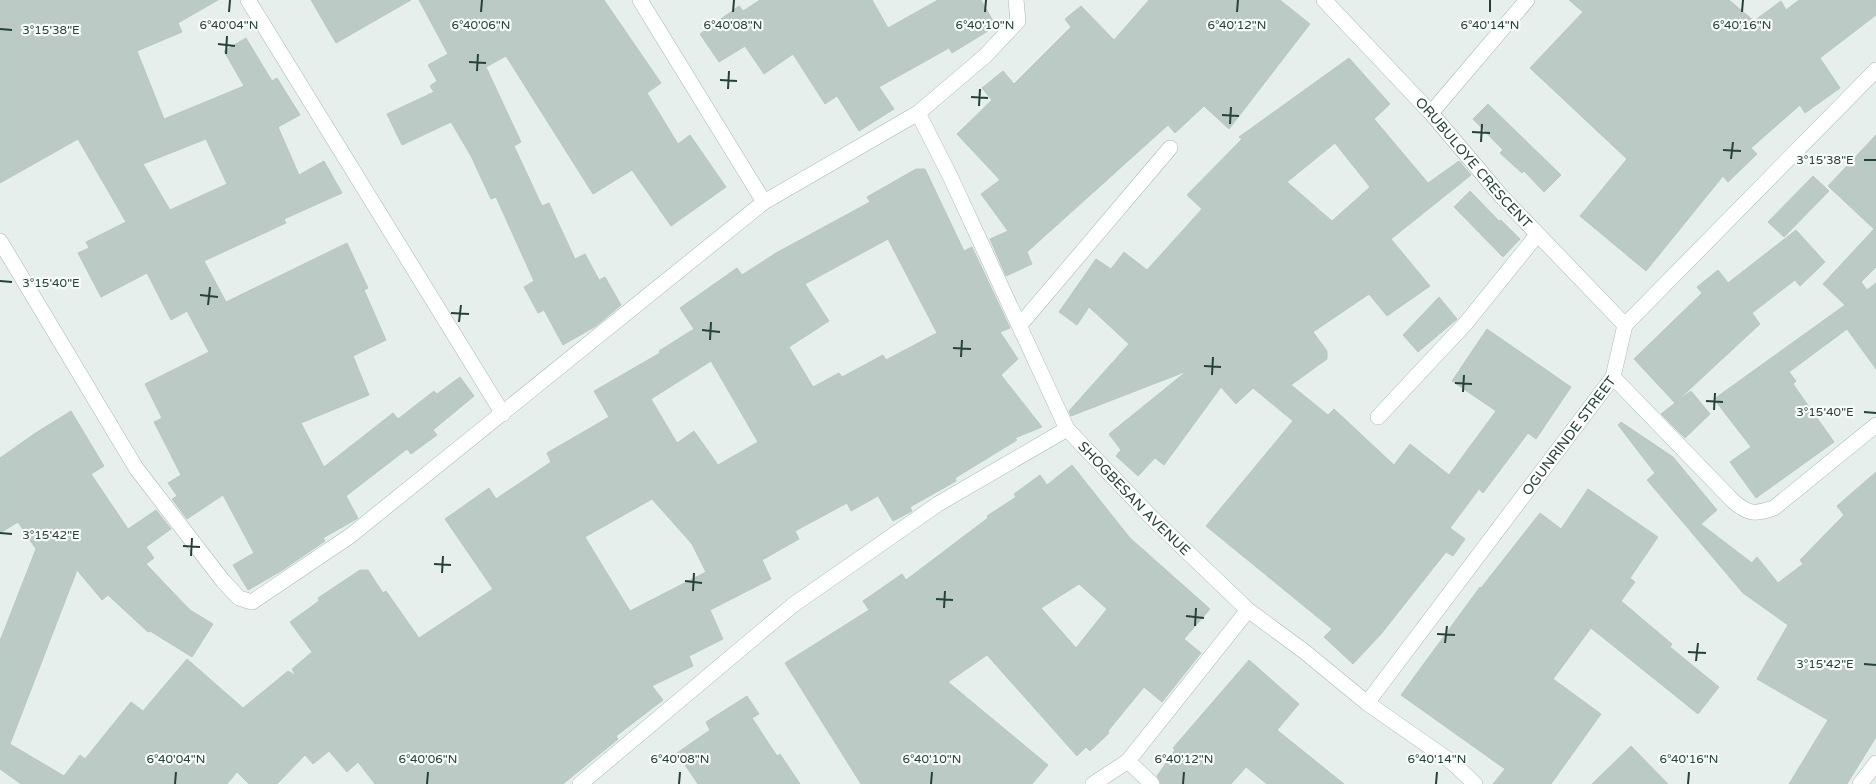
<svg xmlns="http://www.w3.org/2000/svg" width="1876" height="784" viewBox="0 0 1876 784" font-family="'Varela Round',sans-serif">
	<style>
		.building { fill: #bbcac4; stroke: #b8c9c2; fill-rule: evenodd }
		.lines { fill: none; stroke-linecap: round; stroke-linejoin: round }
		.street-casing { stroke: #a8b8b2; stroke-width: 16 }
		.street { stroke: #fff; stroke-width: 15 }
		.ticks { fill: none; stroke: #24423a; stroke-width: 2 }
		.labels { text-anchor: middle; stroke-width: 4.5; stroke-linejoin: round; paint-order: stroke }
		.street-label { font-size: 14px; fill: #24423a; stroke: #f7fbf9 }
		.ticks-label { font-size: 12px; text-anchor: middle; fill: #24423a; stroke: #f7fbf9; stroke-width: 4.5; stroke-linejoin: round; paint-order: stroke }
	</style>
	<rect width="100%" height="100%" fill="#e6efeb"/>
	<g class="building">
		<path d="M 0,0 L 218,0 L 178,23 L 182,32 L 137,51 L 164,119 L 244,86 L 224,51 L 246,38 L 272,81 L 277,78 L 300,115 L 278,127 L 299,175 L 324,161 L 342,193 L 284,219 L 286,223 L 204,261 L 226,302 L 347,243 L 368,288 L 364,290 L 386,340 L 353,356 L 369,395 L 301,423 L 324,467 L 393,413 L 398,419 L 434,391 L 437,394 L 460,377 L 474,396 L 433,430 L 437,435 L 411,454 L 407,449 L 346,496 L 358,518 L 323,538 L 325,541 L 281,571 L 248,590 L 233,565 L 254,553 L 223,495 L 187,519 L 172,499 L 177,496 L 168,483 L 181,475 L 154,422 L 162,418 L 145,384 L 209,352 L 187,311 L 171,320 L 147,273 L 101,297 L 78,253 L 89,248 L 86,242 L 126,222 L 78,139 L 0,183 ZM 206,139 L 227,184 L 170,210 L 143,164 Z"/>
		<path d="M 311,0 L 411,0 L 336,43 Z"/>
		<path d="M 419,0 L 604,0 L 661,83 L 647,93 L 678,144 L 690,135 L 726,187 L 671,226 L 632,170 L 593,194 L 506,56 L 486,67 L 521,142 L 514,146 L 542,206 L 549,203 L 575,259 L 585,254 L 599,280 L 605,277 L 621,305 L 596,326 L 563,345 L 544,310 L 538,313 L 524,287 L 534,281 L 496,197 L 491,199 L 471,156 L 451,122 L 402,145 L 387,114 L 434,92 L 430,86 L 437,81 L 428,65 L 448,54 Z"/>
		<path d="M 760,0 L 872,0 L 888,28 L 938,0 L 981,0 L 996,26 L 952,53 L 949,48 L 879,87 L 894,109 L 859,131 L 837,96 L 825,104 L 793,54 L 764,74 L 745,46 L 719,62 L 700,34 L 739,6 L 743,11 Z"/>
		<path d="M 1149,0 L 1280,0 L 1310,24 L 1229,129 L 1204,106 L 1175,133 L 1168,125 L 1027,252 L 1032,264 L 1006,276 L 990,239 L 1008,231 L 981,194 L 1000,180 L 957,134 L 992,100 L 982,88 L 1003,71 L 1014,84 L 1071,27 L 1065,19 L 1081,6 L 1114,40 Z"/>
		<path d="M 1569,0 L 1729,0 L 1754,21 L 1781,1 L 1786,10 L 1799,0 L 1876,0 L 1876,15 L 1820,58 L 1840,88 L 1805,113 L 1800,105 L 1751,148 L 1757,154 L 1728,182 L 1723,176 L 1646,271 L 1580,216 L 1627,159 L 1530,68 L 1583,12 Z"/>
		<path d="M 1349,58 L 1390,104 L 1374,119 L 1428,183 L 1459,161 L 1471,175 L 1391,239 L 1430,286 L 1387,316 L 1369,294 L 1313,332 L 1327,351 L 1327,359 L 1291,385 L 1328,415 L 1334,409 L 1394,465 L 1410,444 L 1449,475 L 1496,411 L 1452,381 L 1487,329 L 1571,387 L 1536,439 L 1528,433 L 1483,493 L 1479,489 L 1450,528 L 1465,539 L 1453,556 L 1446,552 L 1381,634 L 1353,664 L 1324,637 L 1332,629 L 1206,526 L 1293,421 L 1253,388 L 1236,404 L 1221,387 L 1164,465 L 1155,458 L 1138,476 L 1116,456 L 1121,450 L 1109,434 L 1187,371 L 1071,416 L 1069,411 L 1129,344 L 1089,307 L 1077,325 L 1059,312 L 1096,259 L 1111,269 L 1124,252 L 1147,270 L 1202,209 L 1187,195 L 1242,139 L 1239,137 ZM 1335,143 L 1370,187 L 1332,221 L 1287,182 Z"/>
		<path d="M 1488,104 L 1561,175 L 1544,192 L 1524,171 L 1522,173 L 1500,153 L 1503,150 L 1473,119 Z"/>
		<path d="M 1876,135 L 1876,267 L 1861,282 L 1867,290 L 1876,283 L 1876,369 L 1847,329 L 1789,372 L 1796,381 L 1793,384 L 1834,442 L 1756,498 L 1730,462 L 1751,447 L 1714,399 L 1845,305 L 1823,284 L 1874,229 L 1828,186 Z"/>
		<path d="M 916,169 L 925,169 L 964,251 L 972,247 L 1010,328 L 1000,332 L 1018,359 L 1001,375 L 1042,427 L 1015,438 L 1017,440 L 955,478 L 956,481 L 910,507 L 912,511 L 893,521 L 878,496 L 851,511 L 847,503 L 795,531 L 799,539 L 762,560 L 771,579 L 710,610 L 723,639 L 689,656 L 693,666 L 652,686 L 663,700 L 616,736 L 618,739 L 563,784 L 375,784 L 358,762 L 347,772 L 329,751 L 313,764 L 305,755 L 277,784 L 249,784 L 237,772 L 227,784 L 21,784 L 0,769 L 0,641 L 36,549 L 18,522 L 0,533 L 0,458 L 34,434 L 71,411 L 104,466 L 91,474 L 128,529 L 156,510 L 171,529 L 146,547 L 154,558 L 146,564 L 190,610 L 213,624 L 192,657 L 150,631 L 148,632 L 108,595 L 102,600 L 77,570 L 10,744 L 64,776 L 80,755 L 85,759 L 131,702 L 143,711 L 187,659 L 243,708 L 288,671 L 296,676 L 292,669 L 312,652 L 290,622 L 319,601 L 318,598 L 360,570 L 368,570 L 383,593 L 386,591 L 419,638 L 493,589 L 445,519 L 489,488 L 496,499 L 551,462 L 547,453 L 609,417 L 594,391 L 660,353 L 659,351 L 694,329 L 680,308 L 737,268 L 742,275 L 776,253 L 870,202 L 867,197 ZM 888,239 L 937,333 L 886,360 L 883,355 L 842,377 L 839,373 L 813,387 L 789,347 L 829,321 L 805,284 ZM 711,361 L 758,442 L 718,465 L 694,431 L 677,443 L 651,399 ZM 652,499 L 692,544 L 706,572 L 630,611 L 585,537 Z"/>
		<path d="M 1813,176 L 1829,191 L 1784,237 L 1768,222 Z"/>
		<path d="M 1470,191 L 1499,221 L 1501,220 L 1520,239 L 1503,257 L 1454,207 Z"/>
		<path d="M 1796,230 L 1825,262 L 1800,286 L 1795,280 L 1752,313 L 1760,324 L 1677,401 L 1691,391 L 1710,414 L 1685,438 L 1661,414 L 1675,403 L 1634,359 L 1702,293 L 1697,287 L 1718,270 L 1728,283 Z"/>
		<path d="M 1439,297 L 1457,319 L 1418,352 L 1403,335 Z"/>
		<path d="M 1621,422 L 1673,457 L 1717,510 L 1701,524 L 1752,563 L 1757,557 L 1778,583 L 1803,564 L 1800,560 L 1844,515 L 1837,506 L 1876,472 L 1876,737 L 1847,784 L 1789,784 L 1828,720 L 1757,679 L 1788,625 L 1743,593 L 1647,480 L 1655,473 L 1618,425 Z"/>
		<path d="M 1072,465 L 1130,538 L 1210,609 L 1184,639 L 1201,653 L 1162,702 L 1144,687 L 1108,731 L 1109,733 L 1090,751 L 1086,747 L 1077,756 L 987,655 L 948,682 L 1048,765 L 1032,784 L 861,784 L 785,663 L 869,610 L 863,601 L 902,574 L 906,580 L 988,518 L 987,516 L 1016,497 L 1014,494 L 1040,475 L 1047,485 ZM 1079,584 L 1107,609 L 1076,648 L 1041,608 Z"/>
		<path d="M 1588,489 L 1658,537 L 1630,578 L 1635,582 L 1621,601 L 1672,644 L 1670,647 L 1719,687 L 1698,714 L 1591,628 L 1553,679 L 1601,714 L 1551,784 L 1493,784 L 1505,769 L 1401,695 L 1480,587 L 1481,588 L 1540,513 L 1561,529 Z"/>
		<path d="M 1249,660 L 1299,704 L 1277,730 L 1344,784 L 1267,784 L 1246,767 L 1231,784 L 1161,784 L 1157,776 L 1175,750 L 1173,748 Z"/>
		<path d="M 747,696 L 759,714 L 752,718 L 777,756 L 780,754 L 800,784 L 698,784 L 677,753 L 710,730 L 706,722 Z"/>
		<path d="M 1631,746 L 1668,784 L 1592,784 Z"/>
	</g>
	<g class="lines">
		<defs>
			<g id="street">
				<path d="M 248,0 L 503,414"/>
				<path d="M 640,0 L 764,202"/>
				<path id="s1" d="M 1324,0 L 1431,113 L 1502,197 L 1625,325"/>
				<path id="s2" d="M 918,113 L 950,176 L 1067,429 L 1153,519 L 1248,610 L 1305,652 L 1367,703 L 1453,763 L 1475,784"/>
				<path d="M 1431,113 L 1527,0"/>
				<path d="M 0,241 L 136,468 L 223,581 L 239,598 L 252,602 L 350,536 L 764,202 L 918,113 L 985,56 L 1018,21 L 1016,0"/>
				<path d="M 1020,325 L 1170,148"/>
				<path d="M 1613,377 L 1734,502 C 1750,515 1755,514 1774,508 L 1876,425"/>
				<path d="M 1378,417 L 1466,323 L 1537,235"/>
				<path id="s3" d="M 1367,703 L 1613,377 L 1625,325 L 1876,70"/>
				<path d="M 1128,761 L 1152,784"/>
				<path d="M 580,784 L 793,605 L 938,504 L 1067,429"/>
				<path d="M 1093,784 L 1128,761 L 1248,610"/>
				<path d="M 1860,784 L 1876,763"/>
			</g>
		</defs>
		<use href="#street" class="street-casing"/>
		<use href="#street" class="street"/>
	</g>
	<path class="ticks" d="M 229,12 L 230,0M 481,12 L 482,0M 733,12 L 734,0M 985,12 L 986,0M 1237,12 L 1238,0M 1490,12 L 1490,0M 1742,12 L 1743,0M 0,29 L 12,30M 218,44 L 235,46M 226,54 L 227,36M 469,62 L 486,63M 477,71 L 478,54M 720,80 L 737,81M 728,89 L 729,71M 971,97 L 988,98M 979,106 L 980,89M 1222,115 L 1239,116M 1230,124 L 1231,107M 1472,132 L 1490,133M 1481,142 L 1482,124M 1723,150 L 1741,151M 1731,159 L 1733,142M 1864,160 L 1876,160M 0,281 L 12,282M 200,295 L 218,297M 208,305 L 210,287M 451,313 L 469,314M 459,322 L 461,305M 702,330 L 720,332M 710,340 L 711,322M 953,348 L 971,349M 961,357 L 962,340M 1204,366 L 1221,367M 1212,375 L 1213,357M 1455,383 L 1472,384M 1463,392 L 1464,375M 1706,401 L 1723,402M 1714,410 L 1715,393M 1864,412 L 1876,413M 0,533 L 12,534M 183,546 L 200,547M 191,556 L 192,538M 434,564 L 451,565M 442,573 L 443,556M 685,581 L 702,583M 693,591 L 694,573M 936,599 L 953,600M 944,608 L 945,591M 1186,616 L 1204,618M 1195,626 L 1196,608M 1437,634 L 1455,635M 1445,643 L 1447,626M 1688,652 L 1706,653M 1696,661 L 1698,643M 1864,664 L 1876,665M 175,784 L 176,772M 427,784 L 428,772M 679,784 L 680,772M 931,784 L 932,772M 1183,784 L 1184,772M 1436,784 L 1437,772M 1688,784 L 1689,772"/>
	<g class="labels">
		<g class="street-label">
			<text dy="5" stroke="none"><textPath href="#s1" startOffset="221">ORUBULOYE CRESCENT</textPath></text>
			<text dy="5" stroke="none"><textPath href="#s3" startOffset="335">OGUNRINDE STREET</textPath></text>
			<text dy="5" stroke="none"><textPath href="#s2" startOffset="446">SHOGBESAN AVENUE</textPath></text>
		</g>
	</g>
	<g class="ticks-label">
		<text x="1742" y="29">6°40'16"N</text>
		<text x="229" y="29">6°40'04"N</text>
		<text x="481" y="29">6°40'06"N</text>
		<text x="733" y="29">6°40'08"N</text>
		<text x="985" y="29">6°40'10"N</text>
		<text x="1237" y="29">6°40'12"N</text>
		<text x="1490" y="29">6°40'14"N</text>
		<text x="51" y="34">3°15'38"E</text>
		<text x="1825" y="164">3°15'38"E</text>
		<text x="51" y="287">3°15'40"E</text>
		<text x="1825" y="416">3°15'40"E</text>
		<text x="51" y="539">3°15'42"E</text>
		<text x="1825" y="668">3°15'42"E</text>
		<text x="176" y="763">6°40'04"N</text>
		<text x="428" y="763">6°40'06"N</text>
		<text x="680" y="763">6°40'08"N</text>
		<text x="932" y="763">6°40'10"N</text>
		<text x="1184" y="763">6°40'12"N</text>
		<text x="1437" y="763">6°40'14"N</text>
		<text x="1689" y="763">6°40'16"N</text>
	</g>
</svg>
